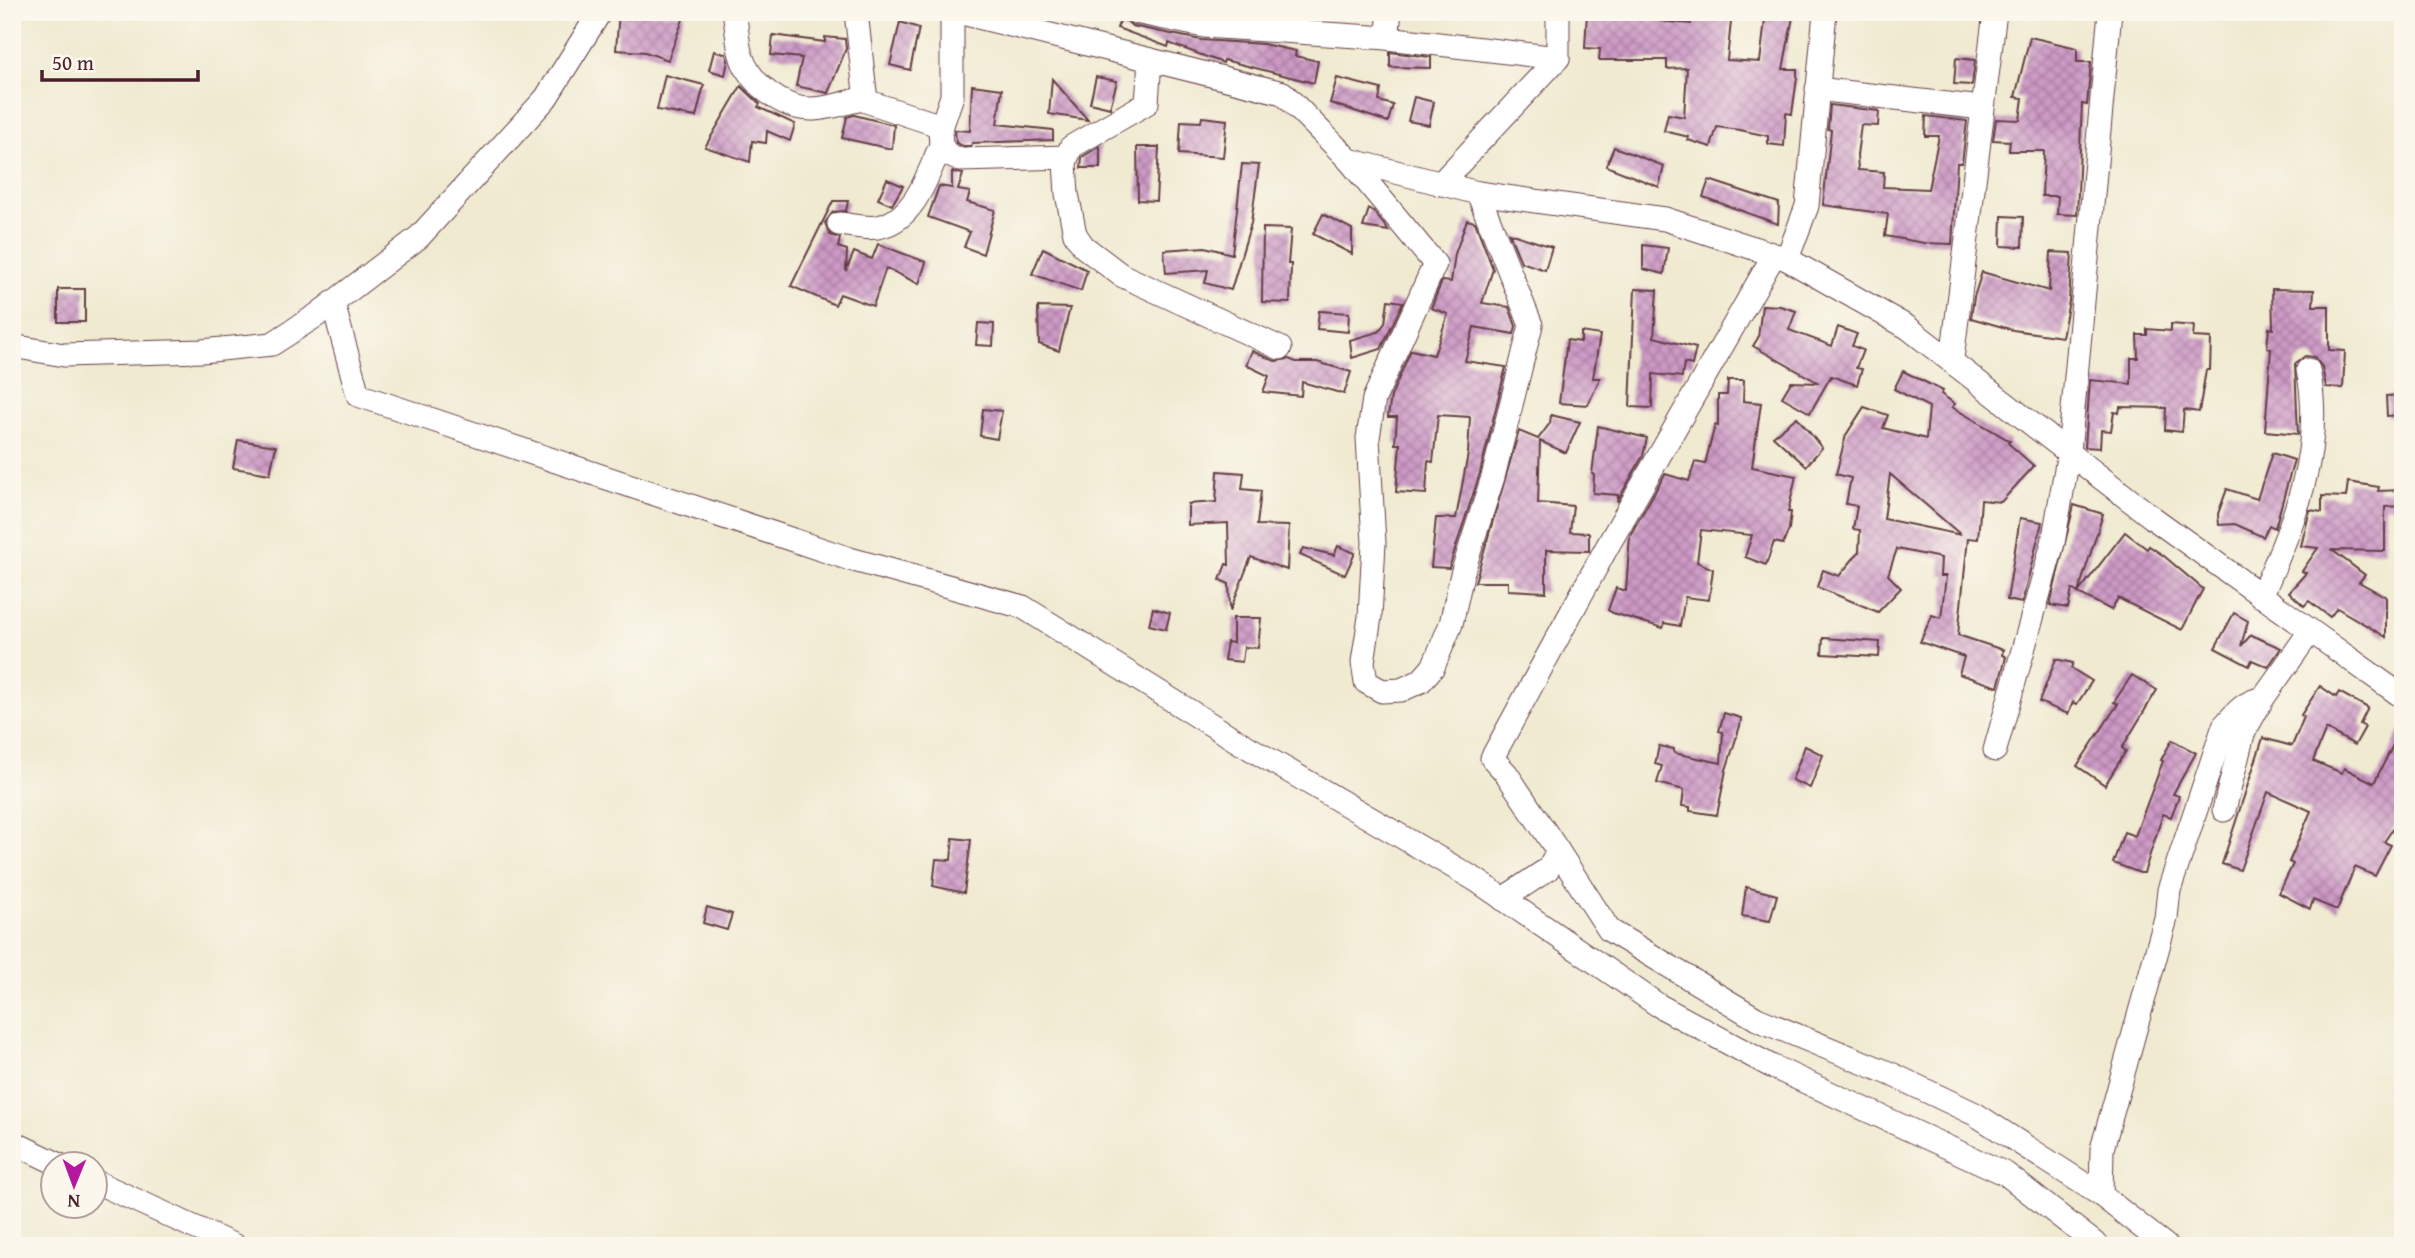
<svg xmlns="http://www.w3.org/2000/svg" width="2415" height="1258" viewBox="0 0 2415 1258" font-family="'Gentium Book Plus',serif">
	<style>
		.building { fill: url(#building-cross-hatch); fill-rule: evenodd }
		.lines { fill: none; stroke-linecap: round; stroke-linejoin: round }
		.minor-casing { stroke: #633d44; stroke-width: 25 }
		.minor { stroke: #fff; stroke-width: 23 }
	</style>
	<defs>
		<pattern id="building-cross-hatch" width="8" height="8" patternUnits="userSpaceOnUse" patternTransform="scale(1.75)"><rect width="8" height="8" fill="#cd9ac6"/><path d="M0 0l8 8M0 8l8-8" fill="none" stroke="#a87da1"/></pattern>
	</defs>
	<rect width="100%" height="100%" fill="#fbf7ec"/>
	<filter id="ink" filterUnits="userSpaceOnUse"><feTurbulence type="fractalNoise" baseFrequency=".0143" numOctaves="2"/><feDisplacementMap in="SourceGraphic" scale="14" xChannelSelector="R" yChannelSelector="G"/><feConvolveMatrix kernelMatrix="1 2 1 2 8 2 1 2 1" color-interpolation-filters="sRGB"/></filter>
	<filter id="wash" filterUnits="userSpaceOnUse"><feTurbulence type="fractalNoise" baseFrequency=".00686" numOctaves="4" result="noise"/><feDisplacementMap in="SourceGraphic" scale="28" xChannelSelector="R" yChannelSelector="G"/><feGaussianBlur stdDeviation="1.57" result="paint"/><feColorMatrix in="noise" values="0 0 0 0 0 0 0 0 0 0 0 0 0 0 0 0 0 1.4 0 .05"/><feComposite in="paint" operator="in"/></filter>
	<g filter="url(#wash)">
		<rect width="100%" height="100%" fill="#f0ead1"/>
		<g id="blocks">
			<g class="building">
				<path d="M 619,12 L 685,14 L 668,60 L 645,52 L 616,50 Z"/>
				<path d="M 1659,12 L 1659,21 L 1691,24 L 1693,12 L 1732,12 L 1727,60 L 1760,62 L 1766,12 L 1794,12 L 1783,69 L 1797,69 L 1797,78 L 1792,114 L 1786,113 L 1784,146 L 1768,144 L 1768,136 L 1740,130 L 1717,127 L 1711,147 L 1688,140 L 1689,137 L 1664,131 L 1668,114 L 1684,117 L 1687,68 L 1667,69 L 1667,60 L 1599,60 L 1600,49 L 1585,48 L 1587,13 Z"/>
				<path d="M 1122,16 L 1132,26 L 1201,40 L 1263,44 L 1296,51 L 1295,56 L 1318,61 L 1314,83 L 1224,60 L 1223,63 L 1169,43 L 1168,47 L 1117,28 Z"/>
				<path d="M 900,22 L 919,28 L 910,70 L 890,65 Z"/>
				<path d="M 773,35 L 825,42 L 825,37 L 845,39 L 846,49 L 828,93 L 796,86 L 802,58 L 771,55 Z"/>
				<path d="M 2030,37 L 2077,48 L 2077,62 L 2091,62 L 2087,105 L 2082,104 L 2077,215 L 2057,214 L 2058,196 L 2042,196 L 2044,151 L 2009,151 L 2010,141 L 1993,140 L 1996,119 L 2020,120 L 2023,98 L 2015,97 Z"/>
				<path d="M 714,51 L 726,54 L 728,61 L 725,75 L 709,70 Z"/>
				<path d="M 1390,52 L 1431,57 L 1431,68 L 1390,67 Z"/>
				<path d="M 1956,58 L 1975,60 L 1972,85 L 1954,84 Z"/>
				<path d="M 665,75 L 704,85 L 696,117 L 657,110 Z"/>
				<path d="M 1096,77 L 1117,81 L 1110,108 L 1090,103 Z"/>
				<path d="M 1337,78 L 1381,89 L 1379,101 L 1393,105 L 1388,122 L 1330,103 Z"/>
				<path d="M 1052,79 L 1088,120 L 1049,114 Z"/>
				<path d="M 972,85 L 1002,89 L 997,124 L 1053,130 L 1053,140 L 972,143 L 971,146 L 963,146 L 956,143 L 955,130 L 970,131 Z"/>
				<path d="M 741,86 L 760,104 L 758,107 L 795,124 L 790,141 L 767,131 L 766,143 L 752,141 L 750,162 L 705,147 Z"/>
				<path d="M 1414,97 L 1434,102 L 1429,125 L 1408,121 Z"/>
				<path d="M 1830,105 L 1879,111 L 1878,126 L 1861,125 L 1857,155 L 1858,170 L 1884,172 L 1883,187 L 1928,189 L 1939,136 L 1925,136 L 1926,116 L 1967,121 L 1962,163 L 1957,163 L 1952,244 L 1924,243 L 1885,236 L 1888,214 L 1823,205 L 1831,130 L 1828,129 Z"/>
				<path d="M 854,115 L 894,125 L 892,149 L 842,138 L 847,117 Z"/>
				<path d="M 1202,117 L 1227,120 L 1223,157 L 1179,154 L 1181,121 L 1201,122 Z"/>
				<path d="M 1100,146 L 1100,168 L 1081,168 L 1082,157 Z"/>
				<path d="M 1137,147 L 1159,147 L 1156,201 L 1138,200 Z"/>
				<path d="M 1614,147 L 1664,166 L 1659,187 L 1606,166 Z"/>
				<path d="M 1242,164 L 1259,165 L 1251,223 L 1231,290 L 1205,283 L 1208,270 L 1166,273 L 1164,250 L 1205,247 L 1232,254 Z"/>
				<path d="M 952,172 L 963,174 L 958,190 L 970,192 L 967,202 L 995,210 L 983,254 L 964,247 L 970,232 L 928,217 L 939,186 L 952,188 Z"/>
				<path d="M 887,179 L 903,186 L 892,205 L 878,199 Z"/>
				<path d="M 1709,180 L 1779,203 L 1778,224 L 1703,197 Z"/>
				<path d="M 833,201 L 848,201 L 846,211 L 833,212 L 825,223 L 830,235 L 840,238 L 838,247 L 847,250 L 846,271 L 854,252 L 872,259 L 878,244 L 926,262 L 919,284 L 886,268 L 873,306 L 840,294 L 835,305 L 791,286 Z"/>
				<path d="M 1369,209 L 1373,211 L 1389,231 L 1363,227 Z"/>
				<path d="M 1323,214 L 1352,229 L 1352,254 L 1313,234 Z"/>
				<path d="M 2002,216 L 2023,217 L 2022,247 L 2001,246 Z"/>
				<path d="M 1467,220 L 1475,222 L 1493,269 L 1482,303 L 1509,307 L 1516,326 L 1514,334 L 1474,327 L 1465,361 L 1506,367 L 1480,473 L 1449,568 L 1431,567 L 1436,518 L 1456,518 L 1468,454 L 1470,417 L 1438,415 L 1433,462 L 1428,461 L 1426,494 L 1396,492 L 1400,444 L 1395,444 L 1397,417 L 1388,417 L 1391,396 L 1411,350 L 1434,355 L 1448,314 L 1431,308 L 1442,281 L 1451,282 L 1455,254 Z"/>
				<path d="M 1263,228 L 1291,229 L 1288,264 L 1291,264 L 1290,303 L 1262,302 Z"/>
				<path d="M 1509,233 L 1552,247 L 1545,270 L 1521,262 Z"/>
				<path d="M 1643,245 L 1668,248 L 1664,274 L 1643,269 Z"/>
				<path d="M 1043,248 L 1087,270 L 1081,291 L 1032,274 Z"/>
				<path d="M 2051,252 L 2072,253 L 2069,301 L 2062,337 L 2013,330 L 1971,318 L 1974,297 L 1982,272 L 2049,291 Z"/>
				<rect x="58" y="289" width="27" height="33"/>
				<path d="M 1635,289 L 1657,290 L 1654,337 L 1696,348 L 1692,365 L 1684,363 L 1682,377 L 1653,374 L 1652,408 L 1630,407 Z"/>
				<path d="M 2272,289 L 2314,290 L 2313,306 L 2329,306 L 2329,350 L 2345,351 L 2343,388 L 2326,387 L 2322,367 L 2314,357 L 2305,356 L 2295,364 L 2298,434 L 2265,431 L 2271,349 L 2267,348 L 2269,328 L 2273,329 Z"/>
				<path d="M 1388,300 L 1403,302 L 1381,349 L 1352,358 L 1350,340 L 1378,332 L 1385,323 Z"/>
				<path d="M 1762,305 L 1780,306 L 1796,311 L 1789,330 L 1832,346 L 1838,327 L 1857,334 L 1852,346 L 1863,350 L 1856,368 L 1862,369 L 1857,385 L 1831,376 L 1810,413 L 1782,397 L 1791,382 L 1819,383 L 1753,346 L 1758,338 Z"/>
				<path d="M 1038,307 L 1070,308 L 1059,351 L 1039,344 Z"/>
				<path d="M 1319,311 L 1349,313 L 1348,332 L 1317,329 Z"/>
				<path d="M 978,323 L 994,324 L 993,346 L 976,345 Z"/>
				<path d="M 2171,324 L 2194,326 L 2193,337 L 2211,338 L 2210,370 L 2206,370 L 2199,412 L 2184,410 L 2182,432 L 2165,430 L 2166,408 L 2120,407 L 2119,413 L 2114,412 L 2111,431 L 2101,430 L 2100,448 L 2085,447 L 2090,380 L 2131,384 L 2131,358 L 2138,358 L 2137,335 L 2147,335 L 2147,329 L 2171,331 Z"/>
				<path d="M 1581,332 L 1600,335 L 1593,378 L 1600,378 L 1588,405 L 1559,403 L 1567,340 L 1581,342 Z"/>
				<path d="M 1252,351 L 1275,361 L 1289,359 L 1296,362 L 1317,362 L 1351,372 L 1344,394 L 1302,382 L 1301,396 L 1263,392 L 1269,376 L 1246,365 Z"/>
				<path d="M 1903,371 L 1943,391 L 1941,394 L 1955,404 L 1952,407 L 2010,441 L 2008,443 L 2034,466 L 2001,502 L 1981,500 L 1978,539 L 1968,538 L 1958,635 L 2003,650 L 2002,655 L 2006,657 L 1998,687 L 1959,674 L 1964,657 L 1920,642 L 1932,615 L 1941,618 L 1946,576 L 1940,576 L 1941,558 L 1897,549 L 1888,575 L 1901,588 L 1878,612 L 1817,587 L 1823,570 L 1839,576 L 1859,552 L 1860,530 L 1853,529 L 1857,506 L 1846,504 L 1851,478 L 1836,474 L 1846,435 L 1864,407 L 1888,415 L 1883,428 L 1926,439 L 1929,407 L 1894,389 ZM 1890,474 L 1961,535 L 1884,519 Z"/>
				<path d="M 1728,380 L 1744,380 L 1743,401 L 1761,403 L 1752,467 L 1796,476 L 1788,512 L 1791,512 L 1789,529 L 1783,544 L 1774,542 L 1766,565 L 1745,557 L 1752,535 L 1701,530 L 1697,562 L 1713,569 L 1709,600 L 1685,597 L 1680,626 L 1664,623 L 1663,628 L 1613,613 L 1608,610 L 1616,588 L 1626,591 L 1630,535 L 1665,474 L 1689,481 L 1695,462 L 1705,464 L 1715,425 L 1718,426 L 1718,395 L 1727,395 Z"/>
				<path d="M 2403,395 L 2403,415 L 2387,416 L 2386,396 Z"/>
				<path d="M 983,409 L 1002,411 L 997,439 L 980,436 Z"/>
				<path d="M 1551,415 L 1580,422 L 1566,453 L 1540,441 L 1538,503 L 1573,506 L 1570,532 L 1589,533 L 1589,551 L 1546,550 L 1546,592 L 1508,590 L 1508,582 L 1475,582 L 1519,431 L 1538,439 L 1550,423 Z"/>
				<path d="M 1797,417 L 1822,448 L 1806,466 L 1773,436 Z"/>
				<path d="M 1598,426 L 1647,438 L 1643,456 L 1617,502 L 1618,495 L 1593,493 L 1594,475 L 1592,474 Z"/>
				<path d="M 238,440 L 276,446 L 270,474 L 233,468 Z"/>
				<path d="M 2272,453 L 2294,460 L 2275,528 L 2269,525 L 2263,537 L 2235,524 L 2219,525 L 2218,514 L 2227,489 L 2257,499 Z"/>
				<path d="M 1218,471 L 1244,473 L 1242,489 L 1261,491 L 1257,525 L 1289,526 L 1287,570 L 1251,557 L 1230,611 L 1229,584 L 1220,580 L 1226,564 L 1229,565 L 1228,523 L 1188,525 L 1188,504 L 1216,502 Z"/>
				<path d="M 2348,482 L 2379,487 L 2378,491 L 2403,490 L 2403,506 L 2385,507 L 2385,551 L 2332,550 L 2365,575 L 2359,582 L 2386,597 L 2386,637 L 2337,608 L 2330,617 L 2309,601 L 2304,606 L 2289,592 L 2306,573 L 2302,571 L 2318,548 L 2301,546 L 2310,510 L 2322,512 L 2322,496 L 2346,497 Z"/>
				<path d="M 2074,505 L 2103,514 L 2078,593 L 2072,589 L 2068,608 L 2050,605 Z"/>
				<path d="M 2020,518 L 2042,522 L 2022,603 L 2007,600 Z"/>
				<path d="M 2125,532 L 2147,549 L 2149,546 L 2164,556 L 2203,589 L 2182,630 L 2118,598 L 2111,610 L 2078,593 Z"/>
				<path d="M 1338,546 L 1355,553 L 1345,575 L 1300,555 L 1303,548 L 1334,555 Z"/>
				<path d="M 1153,608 L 1170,613 L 1166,629 L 1149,625 Z"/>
				<path d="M 2234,613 L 2248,621 L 2241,646 L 2251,635 L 2281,648 L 2268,667 L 2252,660 L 2249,666 L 2215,648 Z"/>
				<path d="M 1233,618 L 1261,618 L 1258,648 L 1244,647 L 1242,662 L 1224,660 L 1227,642 L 1233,643 Z"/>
				<path d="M 1823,638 L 1880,642 L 1879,657 L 1822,654 Z"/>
				<path d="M 2056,659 L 2073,663 L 2071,668 L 2092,681 L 2077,704 L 2073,702 L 2068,714 L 2039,702 Z"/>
				<path d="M 2132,675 L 2157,690 L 2122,748 L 2126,751 L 2105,785 L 2077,766 L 2118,704 L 2114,702 Z"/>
				<path d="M 2320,686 L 2336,697 L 2339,692 L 2368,708 L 2360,724 L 2365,727 L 2355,745 L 2326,729 L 2313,761 L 2342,773 L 2344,768 L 2374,783 L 2403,725 L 2403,814 L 2384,842 L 2391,845 L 2375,876 L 2355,867 L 2337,910 L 2313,900 L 2310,909 L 2279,893 L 2293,864 L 2289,862 L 2311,811 L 2268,792 L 2240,870 L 2222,864 L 2263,738 L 2292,746 L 2304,717 L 2301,715 Z"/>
				<path d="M 1724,713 L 1741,718 L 1740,726 L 1726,770 L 1717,815 L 1690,811 L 1690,807 L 1682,806 L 1684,790 L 1657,783 L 1662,766 L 1655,764 L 1659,746 L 1674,749 L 1674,753 L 1721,763 L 1723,732 L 1719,731 Z"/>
				<path d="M 2172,740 L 2196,753 L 2173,794 L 2179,796 L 2171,817 L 2163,814 L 2144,873 L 2140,873 L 2113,863 L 2124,832 L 2135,836 L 2163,761 L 2161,760 Z"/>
				<path d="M 1805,746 L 1823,755 L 1810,788 L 1792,780 Z"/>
				<path d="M 953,838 L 971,840 L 964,893 L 933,886 L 936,859 L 951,860 Z"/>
				<path d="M 1746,887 L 1777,895 L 1770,921 L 1742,916 Z"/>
				<path d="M 707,907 L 732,914 L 727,930 L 703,923 Z"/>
			</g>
		</g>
	</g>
	<g filter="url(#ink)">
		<use href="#blocks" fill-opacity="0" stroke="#633d44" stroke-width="2"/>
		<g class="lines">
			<defs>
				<g id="minor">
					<path d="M 734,12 C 737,26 737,42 741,55 C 749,83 782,109 811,109 C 829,109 848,102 865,98"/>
					<path d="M 856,12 L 866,101 L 941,126"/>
					<path d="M 952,12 L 952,96 L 940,131 L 941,145 L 947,154 L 960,160 L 1066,157"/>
					<path d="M 958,12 L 1283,93 L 1349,160 L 1478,193 L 1665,219 L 1787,259 L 1907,327 L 2153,518 L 2403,697"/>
					<path d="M 1135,12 L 1204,26 L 1387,38 L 1558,58"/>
					<path d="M 1387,38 L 1390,12"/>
					<path d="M 1150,60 L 1147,103 L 1071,147 L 1065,163 L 1067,194 L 1075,234 L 1084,247 L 1121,275 L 1280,348"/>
					<path d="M 1817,89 L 1982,108"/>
					<path d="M 1349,160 L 1435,264 L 1374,399 L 1368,438 L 1374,543 L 1370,617 L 1363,662 L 1366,682 L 1382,691 L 1401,690 L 1421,681 L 1433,667 L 1451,624 L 1462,574 L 1493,477 L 1531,325 L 1478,193"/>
					<path d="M 1440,184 L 1558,58 L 1558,12"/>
					<path d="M 839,224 C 852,225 870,230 882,226 C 916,217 928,173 941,145"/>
					<path d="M 1787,259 L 1807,206 L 1825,12"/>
					<path d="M 333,303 L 358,395 L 850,559 L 1023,607 L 1239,742 L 1476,880 L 1658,1005 L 1771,1066 L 2006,1174 L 2098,1246"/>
					<path d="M 12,346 L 64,355 L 202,351 L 272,344 L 317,315 L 419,237 L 546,98 L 600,12"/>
					<path d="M 1952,359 L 1995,12"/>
					<path d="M 2261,596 C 2293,527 2325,447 2308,370"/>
					<path d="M 1995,750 L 2053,543 L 2069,452 L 2110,12"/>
					<path d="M 2224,810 L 2243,734 L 2263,698 L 2309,633"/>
					<path d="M 1558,851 L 1609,930 L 1757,1019 L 1891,1074 L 1975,1114 L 2101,1195 L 2166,1246"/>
					<path d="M 1503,899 L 1548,869 L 1558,851 L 1506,773 L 1492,758 L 1607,547 L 1774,255"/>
					<path d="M 12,1142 L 58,1164"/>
					<path d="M 94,1181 L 235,1246"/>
					<path d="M 2101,1195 L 2102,1149 L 2166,918 L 2169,890 L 2224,726 C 2236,712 2244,702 2263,698"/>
				</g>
			</defs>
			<use href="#minor" class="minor-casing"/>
			<use href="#minor" class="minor"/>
		</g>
	</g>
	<rect width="2415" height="1258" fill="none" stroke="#fbf7ec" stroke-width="42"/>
	<g transform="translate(74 1185) rotate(181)"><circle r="33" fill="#fbf7ec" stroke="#b4a19f" stroke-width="2"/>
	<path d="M0-5L12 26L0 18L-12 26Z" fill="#b5179e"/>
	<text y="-10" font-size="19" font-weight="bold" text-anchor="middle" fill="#4a1f2b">N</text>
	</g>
	<path d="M42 70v10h156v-10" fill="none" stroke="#4a1f2b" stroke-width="3.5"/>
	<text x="52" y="70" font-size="21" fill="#4a1f2b" stroke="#fbf7ec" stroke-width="5" paint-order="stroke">50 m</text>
</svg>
